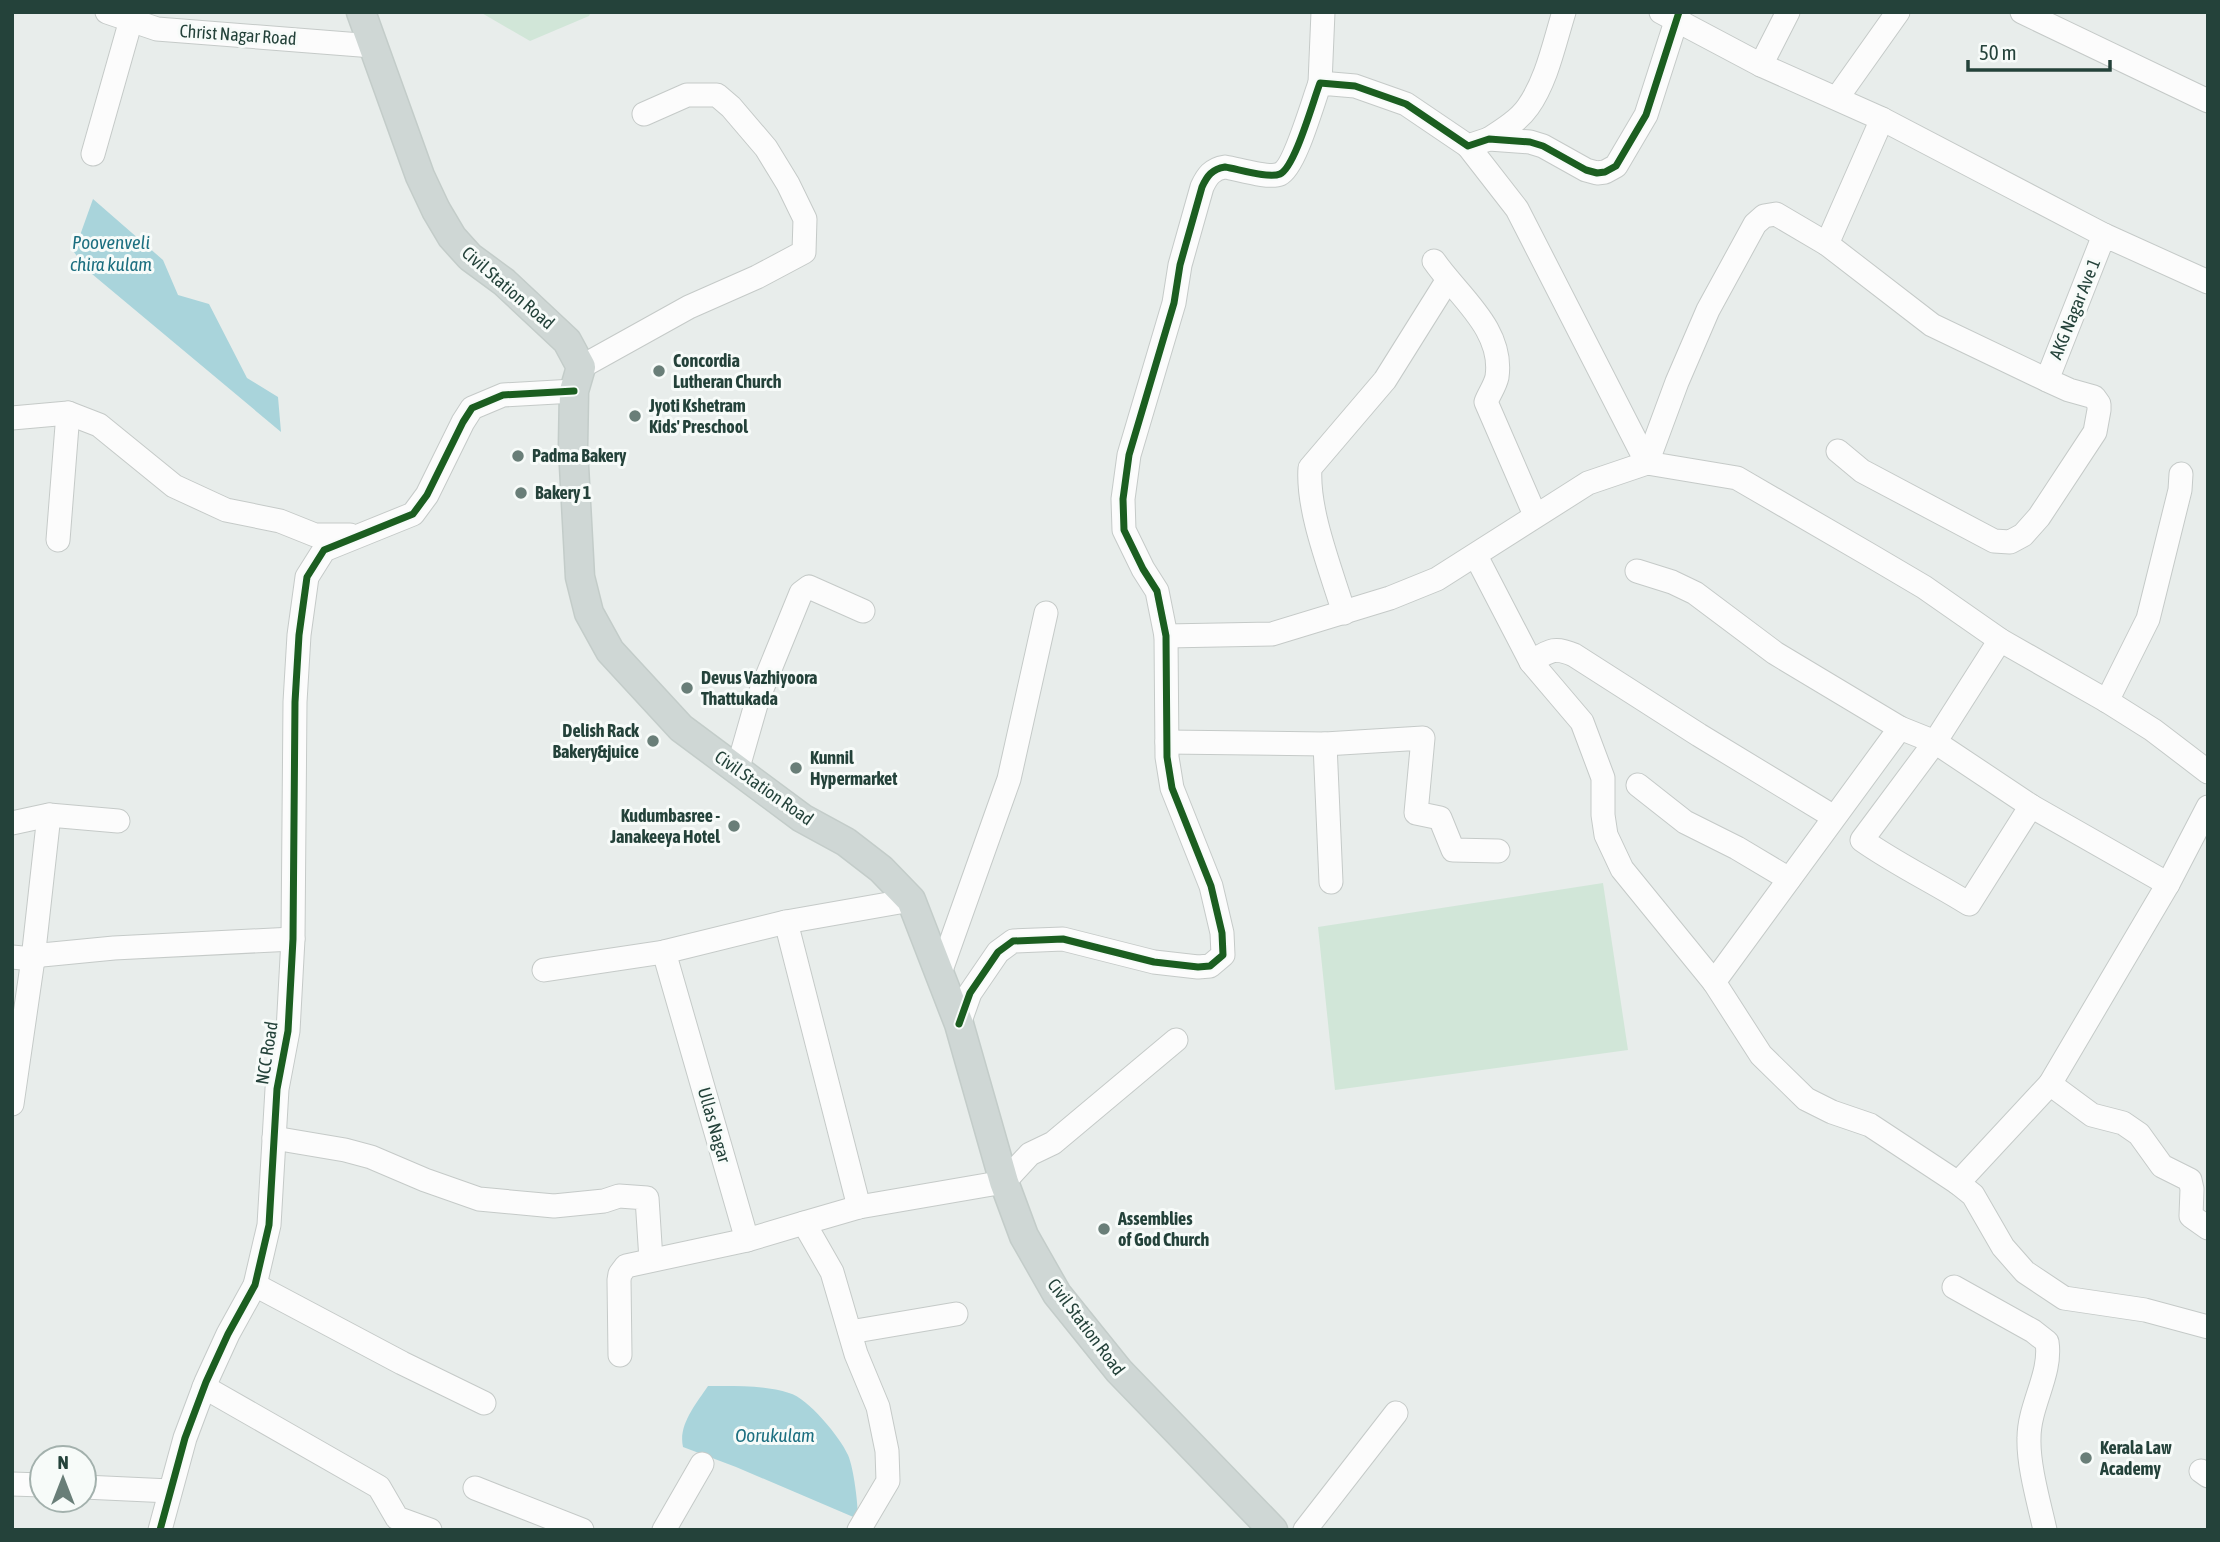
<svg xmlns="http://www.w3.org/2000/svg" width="2220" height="1542" viewBox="0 0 2220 1542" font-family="'Asap Condensed',sans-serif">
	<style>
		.green { fill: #d1e6d8 }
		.water { fill: #a9d4db }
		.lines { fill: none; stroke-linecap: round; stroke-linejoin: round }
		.minor-casing { stroke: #c5cac8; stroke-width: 25 }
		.major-casing { stroke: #c3ccc9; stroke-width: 31 }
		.minor { stroke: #fcfcfc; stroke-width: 23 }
		.major { stroke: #cfd7d5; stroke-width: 28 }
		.cycleway-casing { stroke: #f7fbf9; stroke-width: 11 }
		.cycleway { stroke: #1b5e20; stroke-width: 7 }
		.poi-dot { fill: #697e78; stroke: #f7fbf9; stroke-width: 2.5 }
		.labels { text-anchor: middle; stroke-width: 6; stroke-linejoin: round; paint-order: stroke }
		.street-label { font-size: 18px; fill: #24423a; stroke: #f7fbf9 }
		.poi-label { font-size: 18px; font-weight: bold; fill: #24423a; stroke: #f7fbf9; text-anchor: start }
		.water-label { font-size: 19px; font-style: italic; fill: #1c6f80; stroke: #f7fbf9 }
	</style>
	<rect width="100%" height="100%" fill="#e8edeb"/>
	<g class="green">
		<path d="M 480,12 L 591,12 L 589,16 L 530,41 Z"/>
		<path d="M 1603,883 L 1628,1050 L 1335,1090 L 1318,927 Z"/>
	</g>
	<g class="water">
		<path d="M 93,199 L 163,260 L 178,295 L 209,304 L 247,378 L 278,397 L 281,432 L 86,269 L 74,252 Z"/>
		<path d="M 708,1386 C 734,1386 764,1385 789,1393 C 808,1398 840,1437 848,1455 C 854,1469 858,1504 858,1519 L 736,1467 L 683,1447 C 678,1425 696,1404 708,1386 Z"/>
	</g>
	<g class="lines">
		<defs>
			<g id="minor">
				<path d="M 107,12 L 157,29 L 373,46"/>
				<path d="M 1661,12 L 1761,65 L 1882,119 L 2104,235"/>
				<path d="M 2022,12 L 2208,101"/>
				<path d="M 1761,65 L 1788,12"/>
				<path d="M 1320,83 L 1323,12"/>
				<path d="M 1837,98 L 1898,12"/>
				<path d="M 1489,139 C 1503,130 1519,120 1528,107 C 1547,80 1554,44 1564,12"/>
				<path d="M 1468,146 L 1517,209 L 1647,463"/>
				<path d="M 93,154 L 131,20"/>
				<path d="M 1827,244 L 1932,325 L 2047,380"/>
				<path d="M 1434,261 C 1458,296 1504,329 1497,377 C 1495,386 1489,394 1486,402 L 1535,515"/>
				<path d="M 581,367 L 689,307 L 757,277 L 804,252 L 805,219 L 788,184 L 766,148 L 731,107 L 717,95 L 687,95 L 644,114"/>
				<path d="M 12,418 L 68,413 L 99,425 L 174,486 L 226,510 L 280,521 L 315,535 L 350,535"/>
				<path d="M 1838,451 L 1862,471 L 1994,541 L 2010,542 L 2023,535 L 2039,517 L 2095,432 L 2099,410 L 2099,404 L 2094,397 L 2069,390 L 2047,380 L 2104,235 L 2208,282"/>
				<path d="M 1647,463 L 1677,382 L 1708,310 L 1755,224 L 1764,216 L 1776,214 L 1827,244 L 1882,119"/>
				<path d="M 58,540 L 68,413"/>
				<path d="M 1476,556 L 1531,662 L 1582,722 L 1603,778 L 1603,815 L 1606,835 L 1622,869 L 1714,982 L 1761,1055 L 1806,1099 L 1832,1112 L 1870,1125 L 1958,1183 L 1973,1195 L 2003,1247 L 2025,1272 L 2064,1298 L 2145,1310 L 2208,1327"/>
				<path d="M 1637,571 L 1672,582 L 1695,593 L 1775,653 L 1900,728 L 1935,742 L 2031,806 L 2168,884"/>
				<path d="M 1344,613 C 1331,570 1307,511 1310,468 L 1385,380 L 1447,281"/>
				<path d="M 1166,636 L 1272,634 L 1390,598 L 1437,579 L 1588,483 L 1647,463 L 1737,478 L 1868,554 L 1924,587 L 2000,640 L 2107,701 L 2153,730 L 2208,772"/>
				<path d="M 2000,640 L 1935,742 L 1862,840 C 1896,864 1934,882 1969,904 L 2031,806"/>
				<path d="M 1531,662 C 1549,651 1554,646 1574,655 L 1699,735 L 1834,817"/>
				<path d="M 2107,701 L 2148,619 L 2180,490 L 2181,474"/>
				<path d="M 1167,742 L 1325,744 L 1423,738 L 1416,813 L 1440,818 L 1453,850 L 1498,851"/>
				<path d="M 1325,744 L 1331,882"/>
				<path d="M 737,771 L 757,701 L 801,593 L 809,587 L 863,611"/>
				<path d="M 1638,785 L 1685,822 L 1737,848 L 1789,879"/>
				<path d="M 12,823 L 49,815 L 118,821"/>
				<path d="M 786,922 L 859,1207"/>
				<path d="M 664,952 L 747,1240 L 804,1223"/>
				<path d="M 12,957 L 33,959 L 49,815"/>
				<path d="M 544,970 L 664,952 L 786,922 L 911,900"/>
				<path d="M 940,973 L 1009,779 L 1046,613"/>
				<path d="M 1714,982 L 1900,728"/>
				<path d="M 959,1024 L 970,993 L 998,952 L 1013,941 L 1063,939 L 1154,962 L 1198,967 L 1210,966 L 1223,955 L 1222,933 L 1211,886 L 1172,788 L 1167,757 L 1166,636 L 1157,591 L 1143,569 L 1124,530 L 1123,499 L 1129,455 L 1174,303 L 1180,265 L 1202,187 C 1207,176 1212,169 1225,167 C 1238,169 1269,179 1280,174 C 1295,167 1313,101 1320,83 L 1355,86 L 1406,104 L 1468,146 L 1489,139 L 1530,142 L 1543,146 L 1586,170 L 1597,173 L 1605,172 L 1616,166 L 1646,115 L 1679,12"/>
				<path d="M 2050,1084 L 2092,1115 L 2123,1123 L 2139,1134 L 2162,1166 L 2190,1180 L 2192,1189 L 2191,1216 L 2208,1228"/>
				<path d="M 12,1104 L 33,959 L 42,955 L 114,948 L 293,939"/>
				<path d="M 274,1138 L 345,1150 L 371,1157 L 425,1180 L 479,1199 L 554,1206 L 604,1201 L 619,1196 L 647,1198 L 651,1260"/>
				<path d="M 1958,1183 L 2050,1084 L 2168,884 L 2208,807"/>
				<path d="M 255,1285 L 402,1363 L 484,1403"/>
				<path d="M 1954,1287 L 2033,1331 L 2047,1342 C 2052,1374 2029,1405 2029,1438 C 2028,1465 2039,1503 2045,1530"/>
				<path d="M 850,1332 L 956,1314"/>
				<path d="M 620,1355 L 619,1280 L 620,1274 L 626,1266 L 747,1240"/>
				<path d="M 204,1387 L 379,1487 L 397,1518 L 430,1530"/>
				<path d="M 2201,1471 L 2208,1476"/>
				<path d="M 12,1484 L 42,1485"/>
				<path d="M 84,1487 L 170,1491"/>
				<path d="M 475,1488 L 582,1530"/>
				<path d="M 160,1530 L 185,1438 L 206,1382 L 228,1334 L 255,1285 L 269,1225 L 277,1089 L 288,1031 L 293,939 L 295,702 L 299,635 L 307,577 L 324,550 L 413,514 L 427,495 L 463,422 L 472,408 L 503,395 L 574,391"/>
				<path d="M 664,1530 L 702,1464"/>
				<path d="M 859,1530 L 888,1481 L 887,1451 L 878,1407 L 856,1354 L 832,1272 L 804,1223 L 859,1207 L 1004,1182 L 1030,1154 L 1053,1143 L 1176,1040"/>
				<path d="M 1305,1530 L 1396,1413"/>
			</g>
			<path id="major" d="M 361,12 L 420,176 L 436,210 L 452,237 L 470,257 L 504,282 L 567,341 L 581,367 L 574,391 L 573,447 L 580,577 L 589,613 L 610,651 L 681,728 L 802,818 L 846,842 L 881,869 L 911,900 L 959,1024 L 1004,1182 L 1024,1236 L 1057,1294 L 1119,1371 L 1273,1530"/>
		</defs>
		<use href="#minor" class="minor-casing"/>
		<use href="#major" class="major-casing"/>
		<use href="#minor" class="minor"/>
		<use href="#major" class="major"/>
		<defs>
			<g id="cycleway">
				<path d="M 959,1024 L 970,993 L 998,952 L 1013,941 L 1063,939 L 1154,962 L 1198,967 L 1210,966 L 1223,955 L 1222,933 L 1211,886 L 1172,788 L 1167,757 L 1166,636 L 1157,591 L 1143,569 L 1124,530 L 1123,499 L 1129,455 L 1174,303 L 1180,265 L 1202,187 C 1207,176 1212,169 1225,167 C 1238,169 1269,179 1280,174 C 1295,167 1313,101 1320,83 L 1355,86 L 1406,104 L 1468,146 L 1489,139 L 1530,142 L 1543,146 L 1586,170 L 1597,173 L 1605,172 L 1616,166 L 1646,115 L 1679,12"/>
				<path d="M 160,1530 L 185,1438 L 206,1382 L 228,1334 L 255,1285 L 269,1225 L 277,1089 L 288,1031 L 293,939 L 295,702 L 299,635 L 307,577 L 324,550 L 413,514 L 427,495 L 463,422 L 472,408 L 503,395 L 574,391"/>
			</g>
		</defs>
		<use href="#cycleway" class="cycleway-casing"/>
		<use href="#cycleway" class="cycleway"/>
	</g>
	<g class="poi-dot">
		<circle cx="659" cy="371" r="7"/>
		<circle cx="635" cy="416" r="7"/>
		<circle cx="518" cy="456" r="7"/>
		<circle cx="521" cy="493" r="7"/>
		<circle cx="687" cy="688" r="7"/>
		<circle cx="653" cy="741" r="7"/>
		<circle cx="796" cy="768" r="7"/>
		<circle cx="734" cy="826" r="7"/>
		<circle cx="1104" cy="1229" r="7"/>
		<circle cx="2086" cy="1458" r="7"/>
	</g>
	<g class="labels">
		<g class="street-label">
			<text transform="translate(238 35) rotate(4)" y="6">Christ Nagar Road</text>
			<text transform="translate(508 288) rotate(41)" y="6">Civil Station Road</text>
			<text transform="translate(2075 309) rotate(-68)" y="6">AKG Nagar Ave 1</text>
			<text transform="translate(764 788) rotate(35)" y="6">Civil Station Road</text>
			<text transform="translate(267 1053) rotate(-81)" y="6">NCC Road</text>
			<text transform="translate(714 1125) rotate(74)" y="6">Ullas Nagar</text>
			<text transform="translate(1086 1327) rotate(53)" y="6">Civil Station Road</text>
		</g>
		<g class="poi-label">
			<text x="673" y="367">Concordia<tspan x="673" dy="21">Lutheran Church</tspan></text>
			<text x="649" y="412">Jyoti Kshetram<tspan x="649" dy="21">Kids' Preschool</tspan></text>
			<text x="532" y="462">Padma Bakery</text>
			<text x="535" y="499">Bakery 1</text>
			<text x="701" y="684">Devus Vazhiyoora<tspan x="701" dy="21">Thattukada</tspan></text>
			<text x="639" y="737" text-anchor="end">Delish Rack<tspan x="639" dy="21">Bakery&amp;juice</tspan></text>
			<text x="810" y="764">Kunnil<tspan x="810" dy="21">Hypermarket</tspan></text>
			<text x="720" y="822" text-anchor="end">Kudumbasree -<tspan x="720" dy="21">Janakeeya Hotel</tspan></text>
			<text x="1118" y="1225">Assemblies<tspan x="1118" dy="21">of God Church</tspan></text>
			<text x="2100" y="1454">Kerala Law<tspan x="2100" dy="21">Academy</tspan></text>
		</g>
		<g class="water-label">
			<text x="111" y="249">Poovenveli<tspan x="111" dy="22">chira kulam</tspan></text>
			<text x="775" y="1442">Oorukulam</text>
		</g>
	</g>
	<rect width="2220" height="1542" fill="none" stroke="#24423a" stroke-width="28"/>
	<g transform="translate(63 1479)"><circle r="33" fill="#f7fbf9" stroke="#a3b1ad" stroke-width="2"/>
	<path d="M0-5L12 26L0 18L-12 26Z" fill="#697e78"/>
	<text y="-10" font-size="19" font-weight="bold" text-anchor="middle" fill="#24423a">N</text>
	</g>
	<path d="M1968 60v10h142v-10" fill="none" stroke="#24423a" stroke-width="3.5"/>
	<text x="1979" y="60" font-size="21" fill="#24423a" stroke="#f7fbf9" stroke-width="5" paint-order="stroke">50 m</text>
</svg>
